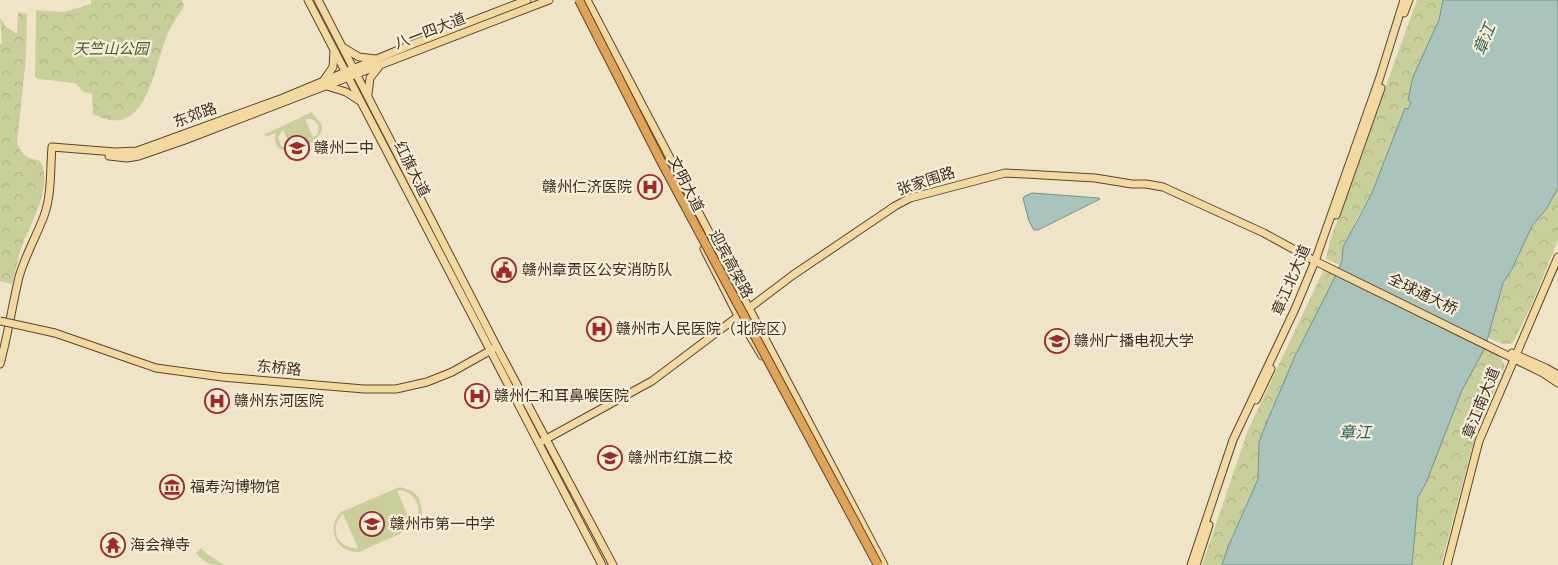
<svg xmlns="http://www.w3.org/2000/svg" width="1558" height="565" viewBox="0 0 1558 565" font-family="'IBM Plex Serif','Noto Sans SC',serif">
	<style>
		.grass { fill: #c9cf9b; fill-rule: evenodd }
		.forest { fill: url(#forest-crowns) }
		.water { fill: #a9c4bc; stroke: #6f938a }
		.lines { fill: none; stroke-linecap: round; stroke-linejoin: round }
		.major-casing { stroke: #5b4430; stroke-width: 9 }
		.major { stroke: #f3d9a0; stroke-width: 7 }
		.major-bridge-casing { stroke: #5b4430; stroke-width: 9; stroke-linecap: butt }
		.highway-bridge-casing { stroke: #5b4430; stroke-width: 10; stroke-linecap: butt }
		.major-bridge { stroke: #f3d9a0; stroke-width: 7 }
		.highway-bridge { stroke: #e0a458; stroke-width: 8 }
		.labels { text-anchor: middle; stroke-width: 4.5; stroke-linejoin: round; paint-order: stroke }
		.street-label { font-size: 15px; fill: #3d2e20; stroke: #f7eed8 }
		.park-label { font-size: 15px; font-style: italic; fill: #4d5a26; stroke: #f7eed8 }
		.poi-label { font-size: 15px; fill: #3d2e20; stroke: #f7eed8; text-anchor: start }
		.water-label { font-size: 16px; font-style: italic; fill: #2f5d5a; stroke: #f7eed8 }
	</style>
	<defs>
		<pattern id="forest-crowns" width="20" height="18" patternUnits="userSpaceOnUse" patternTransform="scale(1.25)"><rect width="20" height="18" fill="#c9cf9b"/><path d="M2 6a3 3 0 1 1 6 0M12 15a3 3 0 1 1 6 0" fill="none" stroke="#aeb285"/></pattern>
	</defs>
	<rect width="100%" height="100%" fill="#f0e4c8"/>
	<g class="grass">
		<path d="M 312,112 C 314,117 321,120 322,127 C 323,144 271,168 275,133 L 266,137 L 265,134 ZM 305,119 C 316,117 321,126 317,135 L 292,148 L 287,148 L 281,146 L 278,137 L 283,130 L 291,147 L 313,137 Z"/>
		<path d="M 400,487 L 412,491 L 419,498 L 422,511 L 420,520 L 413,528 L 359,552 C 336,553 325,528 341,512 ZM 400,490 C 418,493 425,512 412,525 L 397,491 ZM 343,514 L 358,548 L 357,548 C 338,549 328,528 343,514 Z"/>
	</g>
	<g class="forest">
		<path d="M 91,0 L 182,0 L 184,6 C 179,15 172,24 168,33 C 153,66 148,143 93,114 L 92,94 L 84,92 L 75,83 L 38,79 L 35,77 L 36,10 L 64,12 L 91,4 Z"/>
		<path d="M 1417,0 L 1443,0 L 1439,20 L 1413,77 L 1411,102 L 1408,109 L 1405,108 L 1372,193 L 1357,218 L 1342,254 L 1342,261 L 1340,265 L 1326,259 L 1330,240 Z"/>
		<path d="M 18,12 L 27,14 L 26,57 L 17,143 C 23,157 26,157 40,161 C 54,183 32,221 23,243 C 18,256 16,271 12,284 L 0,281 L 0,44 L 2,43 L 0,18 L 6,27 L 17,34 Z"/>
		<path d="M 1558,188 L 1558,240 L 1532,304 L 1513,343 C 1504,346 1496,342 1488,337 L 1503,283 L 1512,269 L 1532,226 L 1547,208 Z"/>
		<path d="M 1324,269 L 1336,275 L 1295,356 L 1259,442 L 1258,479 L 1228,547 L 1222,565 L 1202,565 L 1248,430 Z"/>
		<path d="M 1485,348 L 1499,354 L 1505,366 L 1475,437 L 1441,565 L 1412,565 L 1418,497 L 1426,483 L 1462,390 Z"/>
		<path d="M 201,548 L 207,554 L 224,565 C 209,565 206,564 196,553 Z"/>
	</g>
	<g class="water">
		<path d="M 1443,0 L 1558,0 L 1558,188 L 1547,208 L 1532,226 L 1512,269 L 1503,283 L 1485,348 L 1462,390 L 1426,483 L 1418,497 L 1412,565 L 1222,565 L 1228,547 L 1258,479 L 1259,442 L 1266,424 L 1295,356 L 1336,275 L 1342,261 L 1343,247 L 1372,193 L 1405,108 L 1408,109 L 1411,103 L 1408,100 L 1413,77 L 1439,20 Z"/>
		<path d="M 1032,193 L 1099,198 L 1100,199 L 1038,230 L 1034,230 L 1029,221 L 1023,198 L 1025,196 Z"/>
	</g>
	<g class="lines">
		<defs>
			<g id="major">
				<path d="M 308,0 L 602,565"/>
				<path d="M 318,0 L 497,347 L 613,565"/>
				<path d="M 587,0 L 884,565"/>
				<path d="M 1404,13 L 1409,0"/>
				<path d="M 344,48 L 359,57 L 376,59"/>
				<path d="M 324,80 L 333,67 L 334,51"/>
				<path d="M 327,86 L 346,92 L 360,101"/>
				<path d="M 368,94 L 370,78 L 378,68"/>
				<path d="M 109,156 L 127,158 L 139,156 L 185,140 L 549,0"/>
				<path d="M 1336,215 L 1381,88"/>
				<path d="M 704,249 L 738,316 L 762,356"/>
				<path d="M 55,333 L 156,368 L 222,377 L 364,389 L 396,389 L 427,382 L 452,372 L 493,349"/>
				<path d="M 1512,353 L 1546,368 L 1558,375"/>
				<path d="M 0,364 C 8,335 12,306 19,277 C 25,256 36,237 44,216 C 52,194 50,169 52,147 L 115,152 L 137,151 L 283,98 L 413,44 L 527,0"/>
				<path d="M 1256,400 L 1271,369"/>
				<path d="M 539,443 L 652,381 L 793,275 L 895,206 L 910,198 L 1005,173 L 1095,178 L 1132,184 L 1146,184 L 1163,187 L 1264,233 L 1315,261 L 1543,373 L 1558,383"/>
				<path d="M 1191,565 L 1233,440 L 1295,309 L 1315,261 L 1380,77 L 1404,0"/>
				<path d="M 1196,565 L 1209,525"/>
				<path d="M 1447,565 L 1479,441 L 1558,257"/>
			</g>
		</defs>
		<use href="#major" class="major-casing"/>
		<use href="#major" class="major"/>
		<defs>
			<path id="major-bridge" d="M 0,321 L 55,333"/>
			<path id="highway-bridge" d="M 579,0 L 662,163 L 878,565"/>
		</defs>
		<use href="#major-bridge" class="major-bridge-casing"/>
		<use href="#highway-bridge" class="highway-bridge-casing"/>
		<use href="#major-bridge" class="major-bridge"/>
		<use href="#highway-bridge" class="highway-bridge"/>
	</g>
	<defs>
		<symbol id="school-ring" viewBox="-11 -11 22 22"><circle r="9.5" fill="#f7eed8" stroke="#9e2a2b" stroke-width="1.5"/><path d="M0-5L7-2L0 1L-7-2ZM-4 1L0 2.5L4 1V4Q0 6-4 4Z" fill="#9e2a2b"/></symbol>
		<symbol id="hospital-ring" viewBox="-11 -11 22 22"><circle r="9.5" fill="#f7eed8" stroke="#9e2a2b" stroke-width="1.5"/><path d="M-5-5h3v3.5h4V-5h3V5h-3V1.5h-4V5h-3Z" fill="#9e2a2b"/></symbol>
		<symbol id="civic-ring" viewBox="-11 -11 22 22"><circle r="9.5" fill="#f7eed8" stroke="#9e2a2b" stroke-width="1.5"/><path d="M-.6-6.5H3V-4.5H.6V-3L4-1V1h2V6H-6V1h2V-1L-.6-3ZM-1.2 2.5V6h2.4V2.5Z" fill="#9e2a2b"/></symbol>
		<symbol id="university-ring" viewBox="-11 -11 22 22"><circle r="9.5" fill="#f7eed8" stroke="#9e2a2b" stroke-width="1.5"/><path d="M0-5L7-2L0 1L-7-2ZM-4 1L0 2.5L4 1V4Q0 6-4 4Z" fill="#9e2a2b"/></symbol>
		<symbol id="museum-ring" viewBox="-11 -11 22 22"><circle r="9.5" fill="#f7eed8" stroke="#9e2a2b" stroke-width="1.5"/><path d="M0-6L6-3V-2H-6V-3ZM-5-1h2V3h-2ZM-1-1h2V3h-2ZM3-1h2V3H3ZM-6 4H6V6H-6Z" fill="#9e2a2b"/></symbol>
		<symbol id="temple-ring" viewBox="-11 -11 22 22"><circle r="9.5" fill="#f7eed8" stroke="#9e2a2b" stroke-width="1.5"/><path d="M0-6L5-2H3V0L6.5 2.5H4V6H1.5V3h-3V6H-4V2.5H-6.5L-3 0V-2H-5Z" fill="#9e2a2b"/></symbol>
	</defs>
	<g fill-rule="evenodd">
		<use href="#school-ring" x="283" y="134" width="28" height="28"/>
		<use href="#hospital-ring" x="636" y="173" width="28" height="28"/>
		<use href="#civic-ring" x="490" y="256" width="28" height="28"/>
		<use href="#hospital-ring" x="585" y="315" width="28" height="28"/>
		<use href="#university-ring" x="1043" y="327" width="28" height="28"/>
		<use href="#hospital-ring" x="463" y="382" width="28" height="28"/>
		<use href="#hospital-ring" x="203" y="387" width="28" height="28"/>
		<use href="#school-ring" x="596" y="444" width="28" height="28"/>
		<use href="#museum-ring" x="158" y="473" width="28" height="28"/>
		<use href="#school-ring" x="358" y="510" width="28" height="28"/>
		<use href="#temple-ring" x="99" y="531" width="28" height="28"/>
	</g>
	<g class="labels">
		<g class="street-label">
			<text transform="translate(430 31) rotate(-21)" y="5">八一四大道</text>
			<text transform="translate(195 115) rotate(-20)" y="5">东郊路</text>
			<text transform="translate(412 169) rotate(63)" y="5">红旗大道</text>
			<text transform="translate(926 181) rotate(-18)" y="5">张家围路</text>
			<text transform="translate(686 184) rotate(63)" y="5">文明大道</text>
			<text transform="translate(731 264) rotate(62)" y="5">迎宾高架路</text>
			<text transform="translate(1291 280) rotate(-67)" y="5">章江北大道</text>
			<text transform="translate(1423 294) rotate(26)" y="5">全球通大桥</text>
			<text transform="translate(279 368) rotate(5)" y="5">东桥路</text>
			<text transform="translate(1481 403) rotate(-68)" y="5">章江南大道</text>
		</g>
		<g class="park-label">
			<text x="111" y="54">天竺山公园</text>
		</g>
		<g class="poi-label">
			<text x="314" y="153">赣州二中</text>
			<text x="632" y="192" text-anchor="end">赣州仁济医院</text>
			<text x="522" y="275">赣州章贡区公安消防队</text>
			<text x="616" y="334">赣州市人民医院（北院区）</text>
			<text x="1074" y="346">赣州广播电视大学</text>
			<text x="494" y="401">赣州仁和耳鼻喉医院</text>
			<text x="234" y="406">赣州东河医院</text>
			<text x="628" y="463">赣州市红旗二校</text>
			<text x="190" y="492">福寿沟博物馆</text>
			<text x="390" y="529">赣州市第一中学</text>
			<text x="130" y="550">海会禅寺</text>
		</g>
		<g class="water-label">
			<text transform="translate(1484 39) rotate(-68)" y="6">章江</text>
			<text x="1355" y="438">章江</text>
		</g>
	</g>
</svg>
